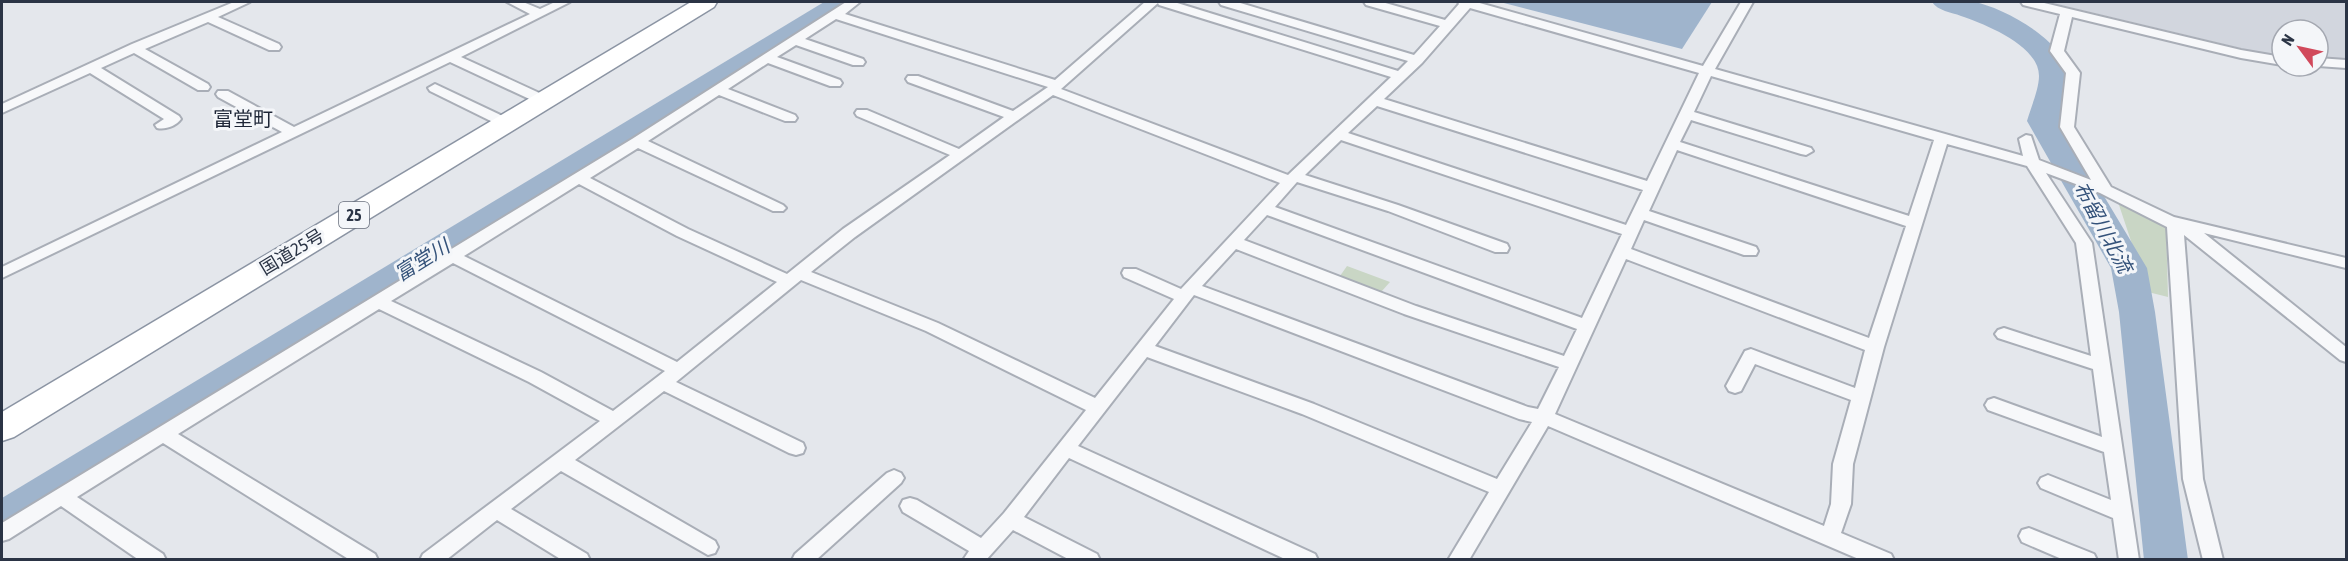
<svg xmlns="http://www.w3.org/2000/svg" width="2348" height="561" viewBox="0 0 2348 561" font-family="'Asap Condensed','Noto Sans JP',sans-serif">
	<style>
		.built { fill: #d2d6de }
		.green { fill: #c9d6c5 }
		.water { fill: #9fb4cc }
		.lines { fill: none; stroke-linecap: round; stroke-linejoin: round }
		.river { fill: #9fb4cc; fill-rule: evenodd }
		.street-casing { stroke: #a9aeb7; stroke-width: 4 }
		.highway-casing { stroke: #8b94a3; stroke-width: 3 }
		.street { fill: #f7f8fa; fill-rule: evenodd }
		.highway { fill: #fff; fill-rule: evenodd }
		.labels { text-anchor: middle; stroke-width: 6; stroke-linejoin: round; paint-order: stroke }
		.shield { fill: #f4f6f9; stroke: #676e7b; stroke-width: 1.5 }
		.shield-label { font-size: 16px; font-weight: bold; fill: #2b3445 }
		.street-label { font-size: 18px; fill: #2b3445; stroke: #f4f6f9 }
		.neighbourhood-label { font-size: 20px; fill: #1d2536; stroke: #f4f6f9 }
		.water-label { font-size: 20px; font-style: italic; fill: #34527a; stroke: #f4f6f9 }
	</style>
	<rect width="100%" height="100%" fill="#e4e7ec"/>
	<path class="built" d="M 2048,2 L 2346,2 L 2346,60 L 2318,58 L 2318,30 L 2282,30 L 2282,55 L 2261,53 Z"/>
	<g class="green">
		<path d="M 2124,203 L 2166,224 L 2168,297 L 2148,292 L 2119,205 Z"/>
		<path d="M 1347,266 L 1390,282 L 1381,292 L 1340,276 Z"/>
	</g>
	<path class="water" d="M 1500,2 L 1712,2 L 1682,49 Z"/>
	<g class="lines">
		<g class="river">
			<path d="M 824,2 L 856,2 L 852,8 L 17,531 L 2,536 L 2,498 Z"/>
			<path d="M 1932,2 C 1944,1 1962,0 1974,2 C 2003,7 2067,42 2069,76 C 2069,89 2062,107 2059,121 L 2147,268 L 2155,312 L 2188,560 L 2144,560 L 2119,312 L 2111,268 L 2027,121 C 2031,107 2039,89 2039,76 C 2039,45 1984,24 1961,16 C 1951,12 1938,11 1932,2 Z"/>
		</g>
		<defs>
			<g id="street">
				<path d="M 234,2 L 250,2 L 218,17 L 279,44 L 281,47 L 279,50 L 269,50 L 208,22 L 145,49 L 208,84 L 210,87 L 208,90 L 198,90 L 134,53 L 101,68 L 179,116 L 181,119 C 176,126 165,130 157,128 L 155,125 L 164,119 L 90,73 L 2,113 L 2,104 L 132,44 Z"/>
				<path d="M 507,2 L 523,2 L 540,9 L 555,2 L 570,2 L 461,57 L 548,97 L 550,100 L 548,103 L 538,103 L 450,62 L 2,278 L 2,267 L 282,132 L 218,97 L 216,94 L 218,91 L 228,91 L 294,127 L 530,14 Z"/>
				<path d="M 846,2 L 860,2 L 845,14 L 1055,80 L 1145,2 L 1174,2 L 1398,71 L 1408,61 L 1221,5 L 1219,2 L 1237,2 L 1414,55 L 1440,26 L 1366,5 L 1364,2 L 1382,2 L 1445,20 L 1459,4 L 1458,2 L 1476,2 L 1703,66 L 1741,2 L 1753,2 L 1715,69 L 2023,156 L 2019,139 L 2026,135 L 2031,136 L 2039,160 L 2091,180 L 2060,127 L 2066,73 L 2050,51 L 2060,14 L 2023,5 L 2021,2 L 2040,2 L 2241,50 L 2282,57 L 2282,65 L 2241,58 L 2072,17 L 2064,51 L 2080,73 L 2074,127 L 2111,187 L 2174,217 L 2346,258 L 2346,268 L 2204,233 L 2346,347 L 2346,362 L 2340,360 L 2184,235 L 2203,479 L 2223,560 L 2203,560 L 2183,479 L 2167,227 L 2100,193 L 2046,173 L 2092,243 L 2139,560 L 2119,560 L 2113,518 L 2041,488 L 2038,483 L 2041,478 L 2048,475 L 2111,500 L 2104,452 L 1988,410 L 1985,405 L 1988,400 L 1994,398 L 2102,437 L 2093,369 L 1998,338 L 1995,334 L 1998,330 L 2004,328 L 2091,356 L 2076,243 L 2027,166 L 1947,144 L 1884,347 L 1853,464 L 1851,504 L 1841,533 L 1891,554 L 1894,560 L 1861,560 L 1548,426 L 1469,560 L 1448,560 L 1489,492 L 1302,414 L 1147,357 L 1078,446 L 1315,554 L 1318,560 L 1287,560 L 1069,458 L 1024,517 L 1097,554 L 1100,560 L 1070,560 L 1013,530 L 986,560 L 963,560 L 969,551 L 903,512 L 900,506 L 903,500 L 910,498 L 917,500 L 981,538 L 1004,513 L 1086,410 L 926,331 L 801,280 L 676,382 L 803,443 L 805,448 L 803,453 L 796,455 L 789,453 L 664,391 L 575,460 L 715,541 L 718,547 L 715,553 L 708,555 L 561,471 L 511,509 L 587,554 L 590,560 L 562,560 L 497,520 L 446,560 L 420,560 L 423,554 L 600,421 L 529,382 L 379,309 L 178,434 L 375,554 L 378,560 L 350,560 L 163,443 L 77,497 L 163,554 L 166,560 L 139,560 L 61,506 L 9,539 L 2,541 L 2,523 L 632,139 ZM 1158,3 L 1159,5 L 1391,77 L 1288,175 L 1061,89 ZM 1470,8 L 1699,73 L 1647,181 L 1384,99 L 1422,63 ZM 836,19 L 1048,87 L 1013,111 L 918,76 L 908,76 L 906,79 L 908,82 L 1004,117 L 959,149 L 867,110 L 857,110 L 855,113 L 857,116 L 950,155 L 843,229 L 787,274 L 688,229 L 590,178 L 638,148 L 773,211 L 783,211 L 786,208 L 783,205 L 648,141 L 719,95 L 785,121 L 795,121 L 797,118 L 795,115 L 728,89 L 768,63 L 830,86 L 840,86 L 842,83 L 840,80 L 777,57 L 796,45 L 853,65 L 863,65 L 865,62 L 863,59 L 805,39 ZM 1711,76 L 1934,140 L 1909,216 L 1680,142 L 1691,120 L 1801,154 L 1806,155 L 1813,151 L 1811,148 L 1694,112 ZM 1053,95 L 1280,183 L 1181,289 L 1136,269 L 1124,269 L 1122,273 L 1124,277 L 1174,299 L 1095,398 L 938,323 L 811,272 L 855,237 ZM 1377,106 L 1643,190 L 1626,225 L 1348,133 ZM 1341,140 L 1622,234 L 1582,318 L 1275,207 L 1297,182 L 1388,211 L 1495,252 L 1507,252 L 1509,248 L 1507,244 L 1398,205 L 1305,175 ZM 1677,150 L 1906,226 L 1869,338 L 1631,249 L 1644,220 L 1744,255 L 1756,255 L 1758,251 L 1756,247 L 1649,211 ZM 579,184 L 677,236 L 777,282 L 677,362 L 464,256 ZM 1267,215 L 1577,329 L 1564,356 L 1416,306 L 1244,240 ZM 1236,249 L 1404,314 L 1559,367 L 1538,409 L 1528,407 L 1202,286 ZM 1626,259 L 1865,350 L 1855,388 L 1751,349 L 1745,351 L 1726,386 L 1729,391 L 1735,393 L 1741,391 L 1755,364 L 1851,400 L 1833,464 L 1831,504 L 1824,526 L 1555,414 ZM 453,263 L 665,371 L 613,411 L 541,372 L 391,301 ZM 1194,295 L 1519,419 L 1532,422 L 1497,479 L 1314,404 L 1155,346 Z"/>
				<path d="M 2318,58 L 2346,60 L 2346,68 L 2318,66 Z"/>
				<path d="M 435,84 L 511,120 L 513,123 L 511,126 L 501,126 L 430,91 L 428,88 Z"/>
				<path d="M 894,470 L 901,473 L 904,478 L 901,483 L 816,560 L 792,560 L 795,554 L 887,473 Z"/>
				<path d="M 2029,528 L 2094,554 L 2097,560 L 2064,560 L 2022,542 L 2019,536 L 2022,530 Z"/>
			</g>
			<path id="highway" d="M 691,2 L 717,2 L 714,7 L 14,437 L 2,441 L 2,412 Z"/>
		</defs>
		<use href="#street" class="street-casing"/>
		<use href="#highway" class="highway-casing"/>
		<use href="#street" class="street"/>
		<use href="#highway" class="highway"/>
	</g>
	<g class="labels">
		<rect class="shield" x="339" y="202" width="30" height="26" rx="4.5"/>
		<g class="shield-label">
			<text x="354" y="221">25</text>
		</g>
		<g class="street-label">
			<text transform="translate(292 252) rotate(-31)" y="6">国道25号</text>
		</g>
		<g class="neighbourhood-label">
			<text x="243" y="126">富堂町</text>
		</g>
		<g class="water-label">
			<text transform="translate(2103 227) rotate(62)" y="7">布留川北流</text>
			<text transform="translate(422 260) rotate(-32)" y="7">富堂川</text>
		</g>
	</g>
	<rect width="2348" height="561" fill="none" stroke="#2b3445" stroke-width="6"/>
	<g transform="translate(2300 48) rotate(303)"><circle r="28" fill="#f4f6f9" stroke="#a4a8b1" stroke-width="1.5"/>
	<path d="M0-4.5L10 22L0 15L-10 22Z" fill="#d1495b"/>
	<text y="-9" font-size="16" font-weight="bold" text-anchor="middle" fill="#2b3445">N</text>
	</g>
</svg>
